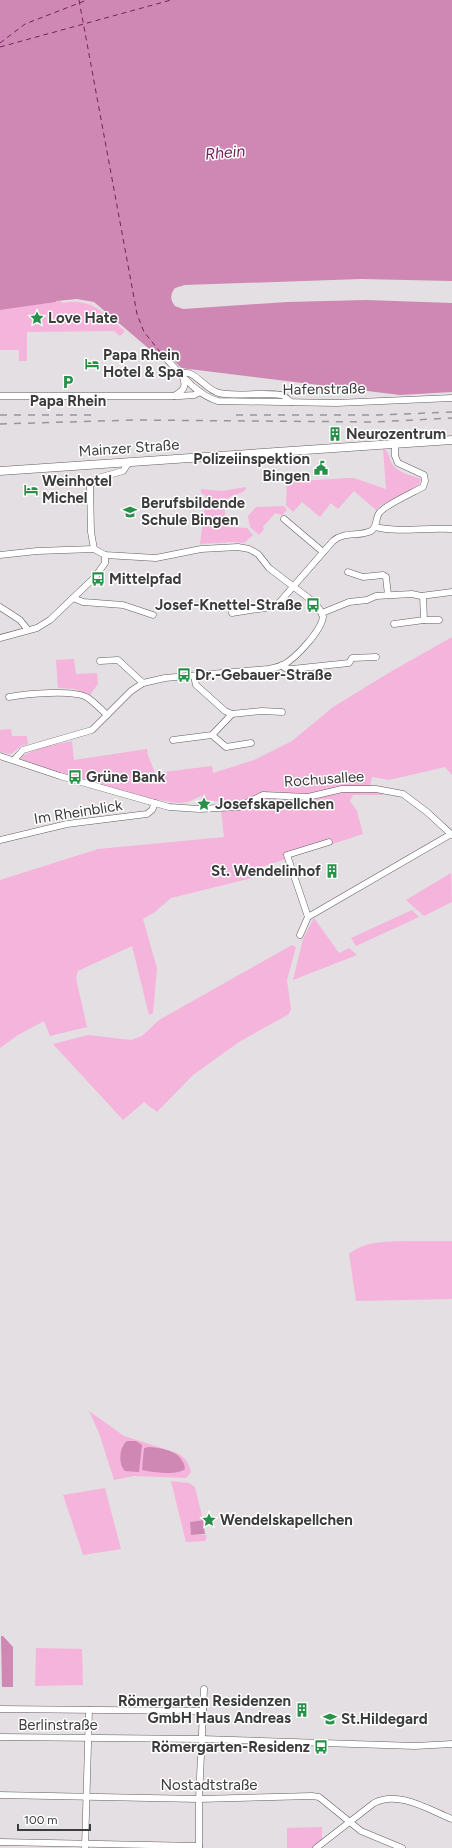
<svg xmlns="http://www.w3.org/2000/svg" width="452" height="1848" viewBox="0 0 452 1848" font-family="Figtree,sans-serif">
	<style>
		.green { fill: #f5b4db }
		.water { fill: #cf87b3 }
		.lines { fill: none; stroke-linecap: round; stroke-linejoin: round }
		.ferry { stroke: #75215b; stroke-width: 1; stroke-dasharray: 5 4; stroke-linecap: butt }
		.minor-casing { stroke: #625e60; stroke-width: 7 }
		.major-casing { stroke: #625e60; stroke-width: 9 }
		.minor { stroke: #fff; stroke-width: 6 }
		.major { stroke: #fff; stroke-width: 8 }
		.rail { stroke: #999698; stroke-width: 1.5; stroke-dasharray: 7 7; stroke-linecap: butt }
		.labels { text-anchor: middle; stroke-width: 3; stroke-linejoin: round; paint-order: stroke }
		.poi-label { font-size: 15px; font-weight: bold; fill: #3d3c3d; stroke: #fff; text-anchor: start }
		.street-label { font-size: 15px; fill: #3d3c3d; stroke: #fff }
		.water-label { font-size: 16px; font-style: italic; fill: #75215b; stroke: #fff }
	</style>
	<rect width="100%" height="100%" fill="#e4dfe2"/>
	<g class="green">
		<path d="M 60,300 L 62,303 C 92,297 103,313 125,331 L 120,336 L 114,331 L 27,332 L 27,361 L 19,361 L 19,350 L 0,350 L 0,310 L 55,302 Z"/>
		<path d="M 383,448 C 390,452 388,459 393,465 C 399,473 410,475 419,478 L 421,479 L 419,485 L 380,506 L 376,510 L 354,491 L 338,509 L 331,503 L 320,517 L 302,502 L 293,512 L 286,505 L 287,482 L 347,478 L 354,478 L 386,489 Z"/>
		<path d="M 246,487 L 246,489 C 243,493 240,493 235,495 C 219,500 226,514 227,527 L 247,528 L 253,535 L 244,543 L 234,542 L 200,544 L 206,496 L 201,493 L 201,489 L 222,491 Z"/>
		<path d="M 284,506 L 287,510 L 282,515 L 275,513 L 263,527 L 264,529 L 259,535 L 250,527 L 248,516 L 256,507 Z"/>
		<path d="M 452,637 L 452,775 L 445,767 L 389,780 L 372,777 L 369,791 L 383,792 L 383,795 L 353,795 L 350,801 L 357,811 L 363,834 L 258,868 L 256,877 L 171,898 L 155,912 L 143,919 L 157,968 L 153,1013 L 149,1015 L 132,946 L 78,971 L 76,978 L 87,1027 L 50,1036 L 44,1021 L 18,1035 L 0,1048 L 0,880 L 98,849 L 224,837 L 220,801 L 202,802 L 201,796 L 188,802 L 178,803 L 151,799 L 60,773 L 20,759 C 27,749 59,744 72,741 L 74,760 L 147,749 L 148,755 L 155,773 L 212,766 L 213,773 L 254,760 L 292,741 L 333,707 L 392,671 Z"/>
		<path d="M 74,659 L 76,674 L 97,673 L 98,684 L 89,696 L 75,689 L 58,688 L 56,660 Z"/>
		<path d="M 11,729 L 12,736 L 27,736 L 28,744 L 21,746 L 11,754 L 0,752 L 0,730 Z"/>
		<path d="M 451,873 L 452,902 L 424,916 L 406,900 Z"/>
		<path d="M 412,910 L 419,917 L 356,946 L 351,938 Z"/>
		<path d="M 314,918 L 339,953 L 349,948 L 357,955 L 293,980 L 303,939 Z"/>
		<path d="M 292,945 L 296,947 L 287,980 L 291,1009 L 289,1014 L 239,1042 L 193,1075 L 157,1112 L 144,1102 L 123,1120 L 53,1044 L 88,1035 L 131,1040 L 142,1036 L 159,1020 Z"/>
		<path d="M 404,1241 L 452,1241 L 452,1299 L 356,1301 L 349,1254 C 365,1241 383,1242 404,1241 Z"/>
		<path d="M 89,1411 L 124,1436 L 177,1453 C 186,1458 188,1462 191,1472 L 186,1478 L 134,1476 L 114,1480 L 99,1433 Z"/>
		<path d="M 171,1481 L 189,1483 L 195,1487 L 203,1520 L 190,1522 L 191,1535 L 207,1535 L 205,1541 L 186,1542 Z"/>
		<path d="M 105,1488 L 121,1549 L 83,1555 L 63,1495 Z"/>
		<path d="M 36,1648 L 82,1649 L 83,1685 L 35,1686 Z"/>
		<path d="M 322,1827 L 322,1841 L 312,1848 L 287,1848 L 287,1828 Z"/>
	</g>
	<g class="water">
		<path d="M 0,0 L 452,0 L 452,281 L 361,279 L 185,285 L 175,288 C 170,294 170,300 175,306 L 183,309 L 287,302 L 366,300 L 452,303 L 452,392 L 400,395 L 181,368 L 167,353 L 160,358 L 94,302 L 77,299 L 56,301 L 56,302 L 0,310 Z"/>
		<path d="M 127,1441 L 136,1441 L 142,1445 L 139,1472 L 125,1471 C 118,1464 119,1447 127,1441 Z"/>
		<path d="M 149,1447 C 164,1448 183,1452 185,1469 C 177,1476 152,1472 142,1470 L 144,1448 Z"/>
		<path d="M 203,1520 L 205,1534 L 191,1535 L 190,1522 Z"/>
		<path d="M 1,1636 L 3,1636 L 13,1647 L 13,1687 L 2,1687 Z"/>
	</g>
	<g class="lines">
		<g class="ferry">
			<path d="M 79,0 L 137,314 L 144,332 L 161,353"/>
			<path d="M 0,43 L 25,24 L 87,0"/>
			<path d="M 0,47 L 171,0"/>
		</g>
		<defs>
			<g id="minor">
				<path d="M 163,355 C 179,372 196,395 218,401 L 336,403 L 452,398"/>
				<path d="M 181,374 C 193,367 205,390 219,393 C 234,397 275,391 284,396 C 286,398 289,400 291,402"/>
				<path d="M 0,396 L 180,396 L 194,395 L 200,392"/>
				<path d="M 174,396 C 182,391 187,388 183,378"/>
				<path d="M 284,519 L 323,552"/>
				<path d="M 375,527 C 399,533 427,527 452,529"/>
				<path d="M 94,549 L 91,532 L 90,485 L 98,478 L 123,471 L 129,462"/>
				<path d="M 0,555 L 37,551 L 94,549 L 105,555 L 156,558 L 201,549 L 238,547 L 249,549 L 258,554 L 269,568 L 315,603 L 320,610 L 323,617 C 321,631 296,658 283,665 C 279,667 273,668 268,669 L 165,678 L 143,683 L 131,691 L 92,730 L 23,750 L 14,760"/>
				<path d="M 348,572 L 363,577 L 383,575 L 386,577 L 388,595"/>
				<path d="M 73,598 L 83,602 L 123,605 L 153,615"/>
				<path d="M 0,607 L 20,620 L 28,630"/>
				<path d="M 232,613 L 271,607 L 278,604 L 333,541 C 345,531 359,537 371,531 C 378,527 375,517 380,512 C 387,504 412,493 423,487 L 425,481 L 424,475 L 398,463 L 395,456 L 395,444"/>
				<path d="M 322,613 L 349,602 L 367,600 L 376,596 L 412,594 L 421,596 L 452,592"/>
				<path d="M 424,620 L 439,620"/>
				<path d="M 394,624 L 424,620 L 423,596"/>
				<path d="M 0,638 L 37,628 L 50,620 L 95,577 L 105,563 L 105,555"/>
				<path d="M 100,661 L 118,660 L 143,683"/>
				<path d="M 282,665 L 285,668 L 292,669 L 349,663 L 352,658 L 376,657"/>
				<path d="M 194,676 L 196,685 L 225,711 L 232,714 L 262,711 L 282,712"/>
				<path d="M 9,697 C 26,694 75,689 88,698 C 95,703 101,709 107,715"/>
				<path d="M 212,735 L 226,747 L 251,743"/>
				<path d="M 173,740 L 212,735 L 232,714"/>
				<path d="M 0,756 L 60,776 L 169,807 L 199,809 L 238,807 L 263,795 L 308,797 L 342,789 L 376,789 L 403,794 L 427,812 L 452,835"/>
				<path d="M 0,840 L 67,824 L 147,814 L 152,810 L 155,803"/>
				<path d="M 308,917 L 451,834"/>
				<path d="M 308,917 L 287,855 L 329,842"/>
				<path d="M 300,935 L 308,917"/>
				<path d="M 0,1709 L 203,1711"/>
				<path d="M 0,1737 L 202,1739 L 415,1746 L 452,1744"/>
				<path d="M 0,1795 L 199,1799 L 312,1796 L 319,1797 L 361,1831 L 402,1848"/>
				<path d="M 0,1842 L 199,1846"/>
				<path d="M 85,1848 L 89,1710"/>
				<path d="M 199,1848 L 199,1799 L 204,1689"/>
				<path d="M 316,1848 L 374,1803 C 399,1790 429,1810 452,1819"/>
			</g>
			<path id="major" d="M 0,471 L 452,440"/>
		</defs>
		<use href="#minor" class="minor-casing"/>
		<use href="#major" class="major-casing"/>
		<use href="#minor" class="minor"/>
		<use href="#major" class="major"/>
		<g class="rail">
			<path d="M 0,415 L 92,415"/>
			<path d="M 236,415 L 378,415 L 452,412"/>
			<path d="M 0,424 L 134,420 L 375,422 L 452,418"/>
		</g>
	</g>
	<defs>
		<symbol id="sight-bare" viewBox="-9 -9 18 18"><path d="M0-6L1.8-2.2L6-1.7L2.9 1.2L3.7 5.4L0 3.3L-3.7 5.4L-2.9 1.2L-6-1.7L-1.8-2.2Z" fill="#279149" stroke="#fff" stroke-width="2.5" paint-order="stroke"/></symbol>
		<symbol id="hotel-bare" viewBox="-9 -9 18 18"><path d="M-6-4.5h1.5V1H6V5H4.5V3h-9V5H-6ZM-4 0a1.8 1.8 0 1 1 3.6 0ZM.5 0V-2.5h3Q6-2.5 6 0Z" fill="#279149" stroke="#fff" stroke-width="2.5" paint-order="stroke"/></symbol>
		<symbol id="parking-bare" viewBox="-9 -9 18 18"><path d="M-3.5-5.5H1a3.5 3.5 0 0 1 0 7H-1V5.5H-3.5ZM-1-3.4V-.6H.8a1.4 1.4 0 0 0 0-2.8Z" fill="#279149" stroke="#fff" stroke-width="2.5" paint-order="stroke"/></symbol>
		<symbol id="building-bare" viewBox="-9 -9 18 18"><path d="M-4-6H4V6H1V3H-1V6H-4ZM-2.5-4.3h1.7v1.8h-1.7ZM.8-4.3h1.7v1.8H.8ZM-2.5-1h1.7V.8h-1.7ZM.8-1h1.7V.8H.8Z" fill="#279149" stroke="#fff" stroke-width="2.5" paint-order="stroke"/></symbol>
		<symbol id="civic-bare" viewBox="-9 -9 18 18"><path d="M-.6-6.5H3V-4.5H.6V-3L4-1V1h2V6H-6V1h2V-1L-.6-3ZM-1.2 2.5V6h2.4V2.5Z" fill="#279149" stroke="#fff" stroke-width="2.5" paint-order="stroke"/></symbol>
		<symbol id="school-bare" viewBox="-9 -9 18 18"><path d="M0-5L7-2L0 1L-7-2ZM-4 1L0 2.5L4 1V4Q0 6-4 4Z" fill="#279149" stroke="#fff" stroke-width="2.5" paint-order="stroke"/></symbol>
		<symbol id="bus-bare" viewBox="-9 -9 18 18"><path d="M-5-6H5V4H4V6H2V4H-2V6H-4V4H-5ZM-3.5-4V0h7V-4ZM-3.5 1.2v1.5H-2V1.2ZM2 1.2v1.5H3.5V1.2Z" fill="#279149" stroke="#fff" stroke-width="2.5" paint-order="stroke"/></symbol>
	</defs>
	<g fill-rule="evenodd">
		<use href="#sight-bare" x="27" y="308" width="20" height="20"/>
		<use href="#hotel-bare" x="82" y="354" width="20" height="20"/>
		<use href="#parking-bare" x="58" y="372" width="20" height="20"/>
		<use href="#building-bare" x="325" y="424" width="20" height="20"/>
		<use href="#civic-bare" x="311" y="458" width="20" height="20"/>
		<use href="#hotel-bare" x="21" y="480" width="20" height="20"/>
		<use href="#school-bare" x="120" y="502" width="20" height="20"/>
		<use href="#bus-bare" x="88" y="569" width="20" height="20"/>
		<use href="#bus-bare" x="303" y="595" width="20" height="20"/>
		<use href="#bus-bare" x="174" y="665" width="20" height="20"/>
		<use href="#bus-bare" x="65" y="767" width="20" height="20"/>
		<use href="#sight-bare" x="194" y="794" width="20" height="20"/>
		<use href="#building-bare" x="322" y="861" width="20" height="20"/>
		<use href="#sight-bare" x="199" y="1510" width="20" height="20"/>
		<use href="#building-bare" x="292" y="1700" width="20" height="20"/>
		<use href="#school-bare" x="320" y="1709" width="20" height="20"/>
		<use href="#bus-bare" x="311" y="1737" width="20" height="20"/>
	</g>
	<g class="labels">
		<g class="poi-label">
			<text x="48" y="323">Love Hate</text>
			<text x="103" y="360">Papa Rhein<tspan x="103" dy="17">Hotel &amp; Spa</tspan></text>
			<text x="68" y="406" text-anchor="middle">Papa Rhein</text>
			<text x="346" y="439">Neurozentrum</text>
			<text x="310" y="464" text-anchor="end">Polizeiinspektion<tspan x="310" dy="17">Bingen</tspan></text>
			<text x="42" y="486">Weinhotel<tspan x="42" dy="17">Michel</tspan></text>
			<text x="141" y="508">Berufsbildende<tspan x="141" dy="17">Schule Bingen</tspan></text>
			<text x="109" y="584">Mittelpfad</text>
			<text x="302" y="610" text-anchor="end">Josef-Knettel-Straße</text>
			<text x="195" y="680">Dr.-Gebauer-Straße</text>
			<text x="86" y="782">Grüne Bank</text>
			<text x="215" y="809">Josefskapellchen</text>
			<text x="321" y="876" text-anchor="end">St. Wendelinhof</text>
			<text x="220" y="1525">Wendelskapellchen</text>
			<text x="291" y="1706" text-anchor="end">Römergarten Residenzen<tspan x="291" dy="17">GmbH Haus Andreas</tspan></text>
			<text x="341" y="1724">St.Hildegard</text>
			<text x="310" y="1752" text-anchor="end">Römergarten-Residenz</text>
		</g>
		<g class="street-label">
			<text transform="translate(324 389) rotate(-1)" y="5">Hafenstraße</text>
			<text transform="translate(129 448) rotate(-4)" y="5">Mainzer Straße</text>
			<text transform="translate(324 779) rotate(-4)" y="5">Rochusallee</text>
			<text transform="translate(78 812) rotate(-9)" y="5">Im Rheinblick</text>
			<text x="58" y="1730">Berlinstraße</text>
			<text x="209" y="1790">Nostadtstraße</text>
		</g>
		<g class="water-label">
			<text transform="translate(225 152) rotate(-5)" y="6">Rhein</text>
		</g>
	</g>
	<path d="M18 1824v6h72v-6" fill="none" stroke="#3d3c3d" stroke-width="2"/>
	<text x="24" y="1824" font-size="12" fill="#3d3c3d" stroke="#ffffff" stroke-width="3" paint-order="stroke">100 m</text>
</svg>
